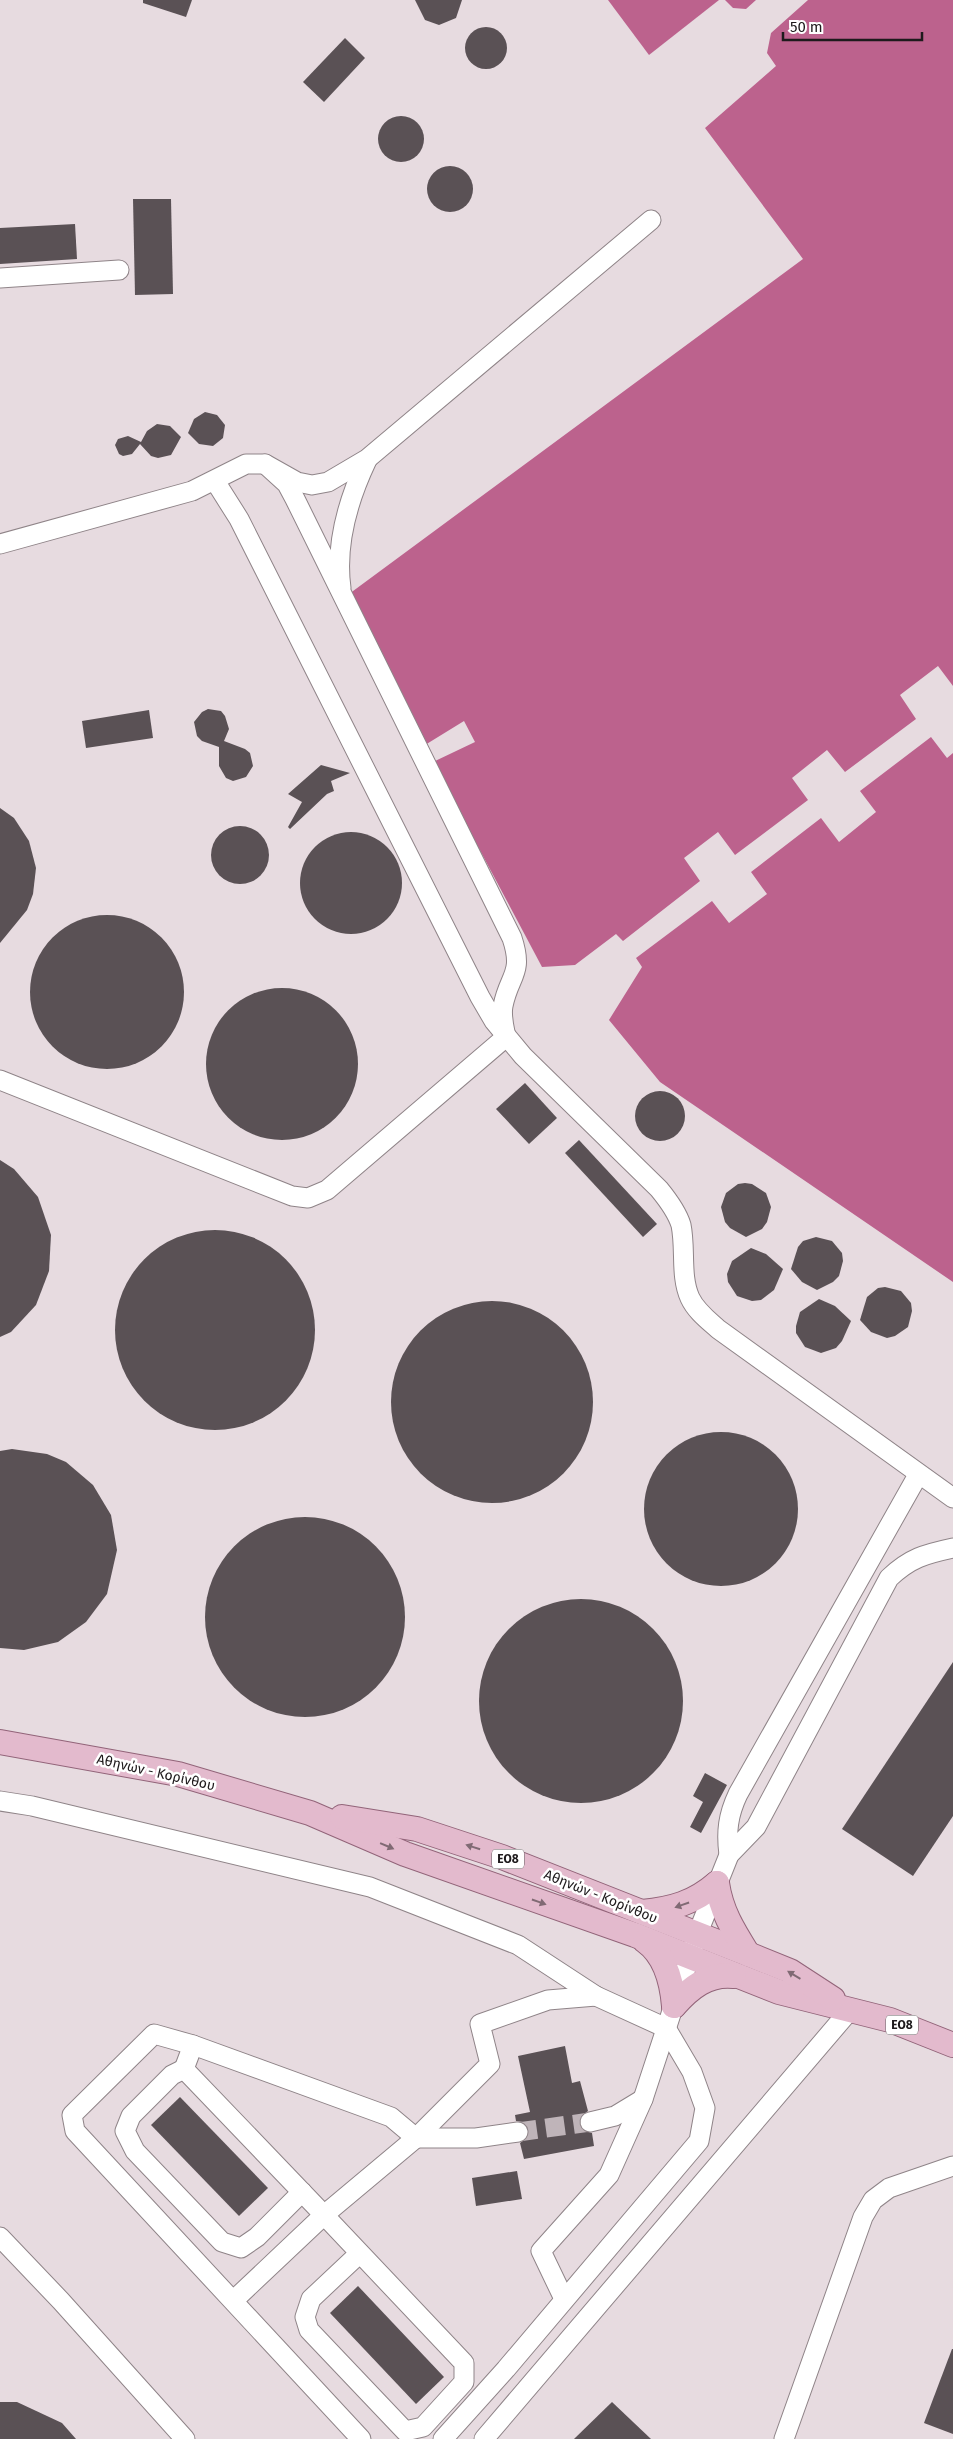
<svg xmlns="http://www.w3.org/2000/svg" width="953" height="2439" viewBox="0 0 953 2439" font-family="'Fira Sans',sans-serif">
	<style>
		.water { fill: #bc628d }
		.building { fill: #5a5155 }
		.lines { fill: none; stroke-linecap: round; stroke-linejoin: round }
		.minor-tunnel { stroke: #bfb4b9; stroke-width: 19; stroke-dasharray: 19 9; stroke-linecap: butt }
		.minor-casing { stroke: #8f8488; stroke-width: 21 }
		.major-casing { stroke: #926479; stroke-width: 26 }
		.minor { stroke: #fff; stroke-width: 19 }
		.major { stroke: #e3bacd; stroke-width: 24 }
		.oneway { fill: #806a74 }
		.labels { text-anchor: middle; stroke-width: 5; stroke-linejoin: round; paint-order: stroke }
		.shield { fill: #fff; stroke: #625f60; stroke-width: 1 }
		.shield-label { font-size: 12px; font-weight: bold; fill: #1e1a1c }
		.street-label { font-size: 14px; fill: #1e1a1c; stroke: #fff }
	</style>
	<rect width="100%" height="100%" fill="#e7dbe0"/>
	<g class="water">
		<path d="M 608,0 L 719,0 L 649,55 Z"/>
		<path d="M 725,0 L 756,0 L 746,9 L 733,8 Z"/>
		<path d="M 808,0 L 953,0 L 953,686 L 938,666 L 900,695 L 916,719 L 845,772 L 827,750 L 792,778 L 808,800 L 735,855 L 718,832 L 684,858 L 700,881 L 623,941 L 616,934 L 575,965 L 542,967 L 433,762 L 475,742 L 464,721 L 425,745 L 349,594 L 803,259 L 705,128 L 776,66 L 767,53 L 771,33 Z"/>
		<path d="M 931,737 L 947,758 L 953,753 L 953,1282 L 660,1082 L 609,1020 L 642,967 L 636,958 L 712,901 L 729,923 L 767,894 L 751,872 L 821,818 L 839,842 L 876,812 L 860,791 Z"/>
	</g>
	<g class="building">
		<path d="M 143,0 L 192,0 L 186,17 L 143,3 Z"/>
		<path d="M 415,0 L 462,0 L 456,18 L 439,25 L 425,20 Z"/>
		<circle cx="486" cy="48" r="21"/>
		<path d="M 345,38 L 365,58 L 324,102 L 303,82 Z"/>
		<circle cx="401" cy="139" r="23"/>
		<circle cx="450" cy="189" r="23"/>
		<path d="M 133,199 L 171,199 L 173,294 L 135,295 Z"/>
		<path d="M 75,224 L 77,259 L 0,264 L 0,228 Z"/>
		<path d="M 205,412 L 217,415 L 225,425 L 223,438 L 213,446 L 199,444 L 188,433 L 194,419 Z"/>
		<path d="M 157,424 L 170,426 L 181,437 L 171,455 L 158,458 L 151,456 L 140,444 L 132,454 L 123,456 L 119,454 L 115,445 L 118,439 L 128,436 L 141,442 L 147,431 Z"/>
		<path d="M 208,709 L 221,711 L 225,716 L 229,729 L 224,741 L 245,749 L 250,753 L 253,766 L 246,777 L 233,781 L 226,778 L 219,766 L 219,747 L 202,741 L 197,736 L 194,722 L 202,712 Z"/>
		<path d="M 149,710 L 153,738 L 86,748 L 82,721 Z"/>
		<path d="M 321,765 L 350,773 L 331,781 L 334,791 L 327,794 L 290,829 L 288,827 L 302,802 L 288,794 Z"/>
		<path d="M 0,808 L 14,818 L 29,841 L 36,868 L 33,894 L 27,910 L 0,943 Z"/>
		<circle cx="240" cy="855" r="29"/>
		<circle cx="351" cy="883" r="51"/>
		<circle cx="107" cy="992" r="77"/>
		<circle cx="282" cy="1064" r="76"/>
		<path d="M 525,1083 L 557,1118 L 529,1144 L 496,1109 Z"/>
		<circle cx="660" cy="1116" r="25"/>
		<path d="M 579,1140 L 657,1224 L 643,1237 L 565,1153 Z"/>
		<path d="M 0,1160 L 14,1169 L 38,1197 L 51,1235 L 49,1271 L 36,1305 L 11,1332 L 0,1337 Z"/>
		<path d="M 745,1183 L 752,1184 L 766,1193 L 771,1207 L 767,1222 L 762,1229 L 746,1237 L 730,1228 L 725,1222 L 721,1207 L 726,1193 L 738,1184 Z"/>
		<circle cx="215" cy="1330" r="100"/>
		<path d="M 816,1237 L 832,1241 L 842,1253 L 843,1261 L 839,1276 L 833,1282 L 817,1290 L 802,1282 L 791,1269 L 798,1247 L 803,1241 Z"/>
		<path d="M 751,1248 L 766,1254 L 783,1269 L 774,1290 L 761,1300 L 752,1301 L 737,1296 L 728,1282 L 727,1274 L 732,1261 Z"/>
		<path d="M 885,1287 L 901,1291 L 911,1303 L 912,1311 L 908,1327 L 895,1336 L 887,1338 L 871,1332 L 860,1320 L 867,1297 L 878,1288 Z"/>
		<path d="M 819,1299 L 835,1306 L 851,1321 L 842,1341 L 836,1348 L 821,1353 L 805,1347 L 796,1333 L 796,1326 L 800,1312 Z"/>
		<circle cx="492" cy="1402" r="101"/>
		<circle cx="721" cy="1509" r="77"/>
		<path d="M 12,1449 L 47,1454 L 66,1462 L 93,1485 L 111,1515 L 117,1550 L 107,1594 L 86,1622 L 58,1642 L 24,1650 L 0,1648 L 0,1451 Z"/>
		<circle cx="305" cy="1617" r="100"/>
		<circle cx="581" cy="1701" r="102"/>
		<path d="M 953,1662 L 953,1816 L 913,1876 L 842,1829 Z"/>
		<path d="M 705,1773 L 727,1785 L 701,1833 L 690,1827 L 703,1802 L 693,1796 Z"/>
		<path d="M 565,2046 L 572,2083 L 580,2081 L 588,2111 L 579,2118 L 579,2125 L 582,2130 L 592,2133 L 594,2146 L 524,2159 L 520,2143 L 528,2137 L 529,2130 L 523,2122 L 516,2121 L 515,2115 L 530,2112 L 518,2056 Z"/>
		<path d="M 180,2097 L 268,2188 L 239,2216 L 151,2125 Z"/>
		<path d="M 517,2171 L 522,2199 L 476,2206 L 472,2178 Z"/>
		<path d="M 358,2286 L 444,2377 L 416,2404 L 330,2313 Z"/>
		<path d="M 952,2349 L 953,2349 L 953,2434 L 924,2423 Z"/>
		<path d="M 0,2402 L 17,2402 L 62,2423 L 76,2439 L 0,2439 Z"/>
		<path d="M 612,2402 L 651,2439 L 574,2439 Z"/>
	</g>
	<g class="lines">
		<path class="minor-tunnel" d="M 518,2132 L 590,2122"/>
		<defs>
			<g id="minor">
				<path d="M 0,278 L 119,270"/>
				<path d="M 215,481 L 239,519 L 480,997 L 494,1021 L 523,1056 L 659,1189 C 668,1200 677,1212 681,1225 C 686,1249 680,1276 690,1298 C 696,1311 708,1320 718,1329 L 953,1498"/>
				<path d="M 0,544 L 192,491 L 246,464 L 265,464 L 297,482 L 312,485 L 328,482 L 367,459 L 651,220"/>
				<path d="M 341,588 C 335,544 348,500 367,460"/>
				<path d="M 0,1080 L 292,1196 L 308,1198 L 327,1190 L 506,1037 C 504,1027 501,1016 503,1006 C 509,975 524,974 512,938 L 295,499 L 287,484 L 265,464"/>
				<path d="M 0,1801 L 32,1806 L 370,1887 L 518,1945 L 596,1996 L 666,2028 L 692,2072 L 705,2108 L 699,2141 L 506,2369 L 443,2439"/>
				<path d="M 729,1855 C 726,1832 728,1815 738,1794 L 918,1475"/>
				<path d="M 193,2045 L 184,2069 L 324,2215 L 464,2363 L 464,2382 L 423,2427 L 405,2431 L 309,2330 L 305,2317 L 311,2299 L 360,2253"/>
				<path d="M 184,2069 L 172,2075 L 131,2116 L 125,2131 L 135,2151 L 222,2242 L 241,2248 L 257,2237 L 302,2192"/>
				<path d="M 590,2122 L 615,2116 L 643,2099"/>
				<path d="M 0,2237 L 61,2301 L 185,2439"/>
				<path d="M 564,2299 L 541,2251 L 609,2175 L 643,2099 L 697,1935 L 729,1855 L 756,1827 L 889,1578 C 910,1558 925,1554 953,1548"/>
				<path d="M 234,2300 L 324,2215 L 416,2138 L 490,2064 L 480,2024 L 548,2000 L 596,1996"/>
				<path d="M 361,2439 L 75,2131 L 72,2115 L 154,2034 L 193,2045 L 391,2117 L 416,2138 L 476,2138 L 518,2132"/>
				<path d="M 484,2439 L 850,2010"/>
				<path d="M 784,2439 L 863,2217 L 873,2200 L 889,2188 L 953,2166"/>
			</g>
			<g id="major">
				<path d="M 0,1742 L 178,1774 L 310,1813 L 405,1854 L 635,1935 L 779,1992 L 890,2020 L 953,2045"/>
				<path d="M 342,1817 L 417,1829 L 502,1857 L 748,1954 L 790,1971 L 833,1999"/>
				<path d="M 717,1883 C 721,1911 733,1930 748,1954"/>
				<path d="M 642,1912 C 672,1909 694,1903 717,1883"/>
				<path d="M 645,1941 C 666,1956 672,1982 674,2006"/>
				<path d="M 674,2006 C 690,1988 708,1973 734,1976"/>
			</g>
		</defs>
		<use href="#minor" class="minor-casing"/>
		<use href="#major" class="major-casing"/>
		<use href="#minor" class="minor"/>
		<use href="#major" class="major"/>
	</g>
	<defs><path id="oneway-solid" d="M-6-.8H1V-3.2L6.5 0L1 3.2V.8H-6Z" transform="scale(1.25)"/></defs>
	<g class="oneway">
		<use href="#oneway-solid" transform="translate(387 1846) rotate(23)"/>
		<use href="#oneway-solid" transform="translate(473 1847) rotate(-162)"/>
		<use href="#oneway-solid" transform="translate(539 1902) rotate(19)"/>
		<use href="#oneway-solid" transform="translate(682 1905) rotate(161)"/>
		<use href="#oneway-solid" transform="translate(794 1975) rotate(-149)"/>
	</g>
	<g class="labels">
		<g class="shield">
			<rect x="492" y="1849.5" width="32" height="19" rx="4"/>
			<rect x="886" y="2015.5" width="32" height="19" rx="4"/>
		</g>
		<g class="shield-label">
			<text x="508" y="1863">ΕΟ8</text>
			<text x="902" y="2029">ΕΟ8</text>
		</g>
		<g class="street-label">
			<text transform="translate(156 1772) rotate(13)" y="5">Αθηνών - Κορίνθου</text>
			<text transform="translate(601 1896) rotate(22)" y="5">Αθηνών - Κορίνθου</text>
		</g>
	</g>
	<path d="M783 32v8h139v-8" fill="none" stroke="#1e1a1c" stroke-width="2.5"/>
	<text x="790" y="32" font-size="15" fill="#1e1a1c" stroke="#ffffff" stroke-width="4" paint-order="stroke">50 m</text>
</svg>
